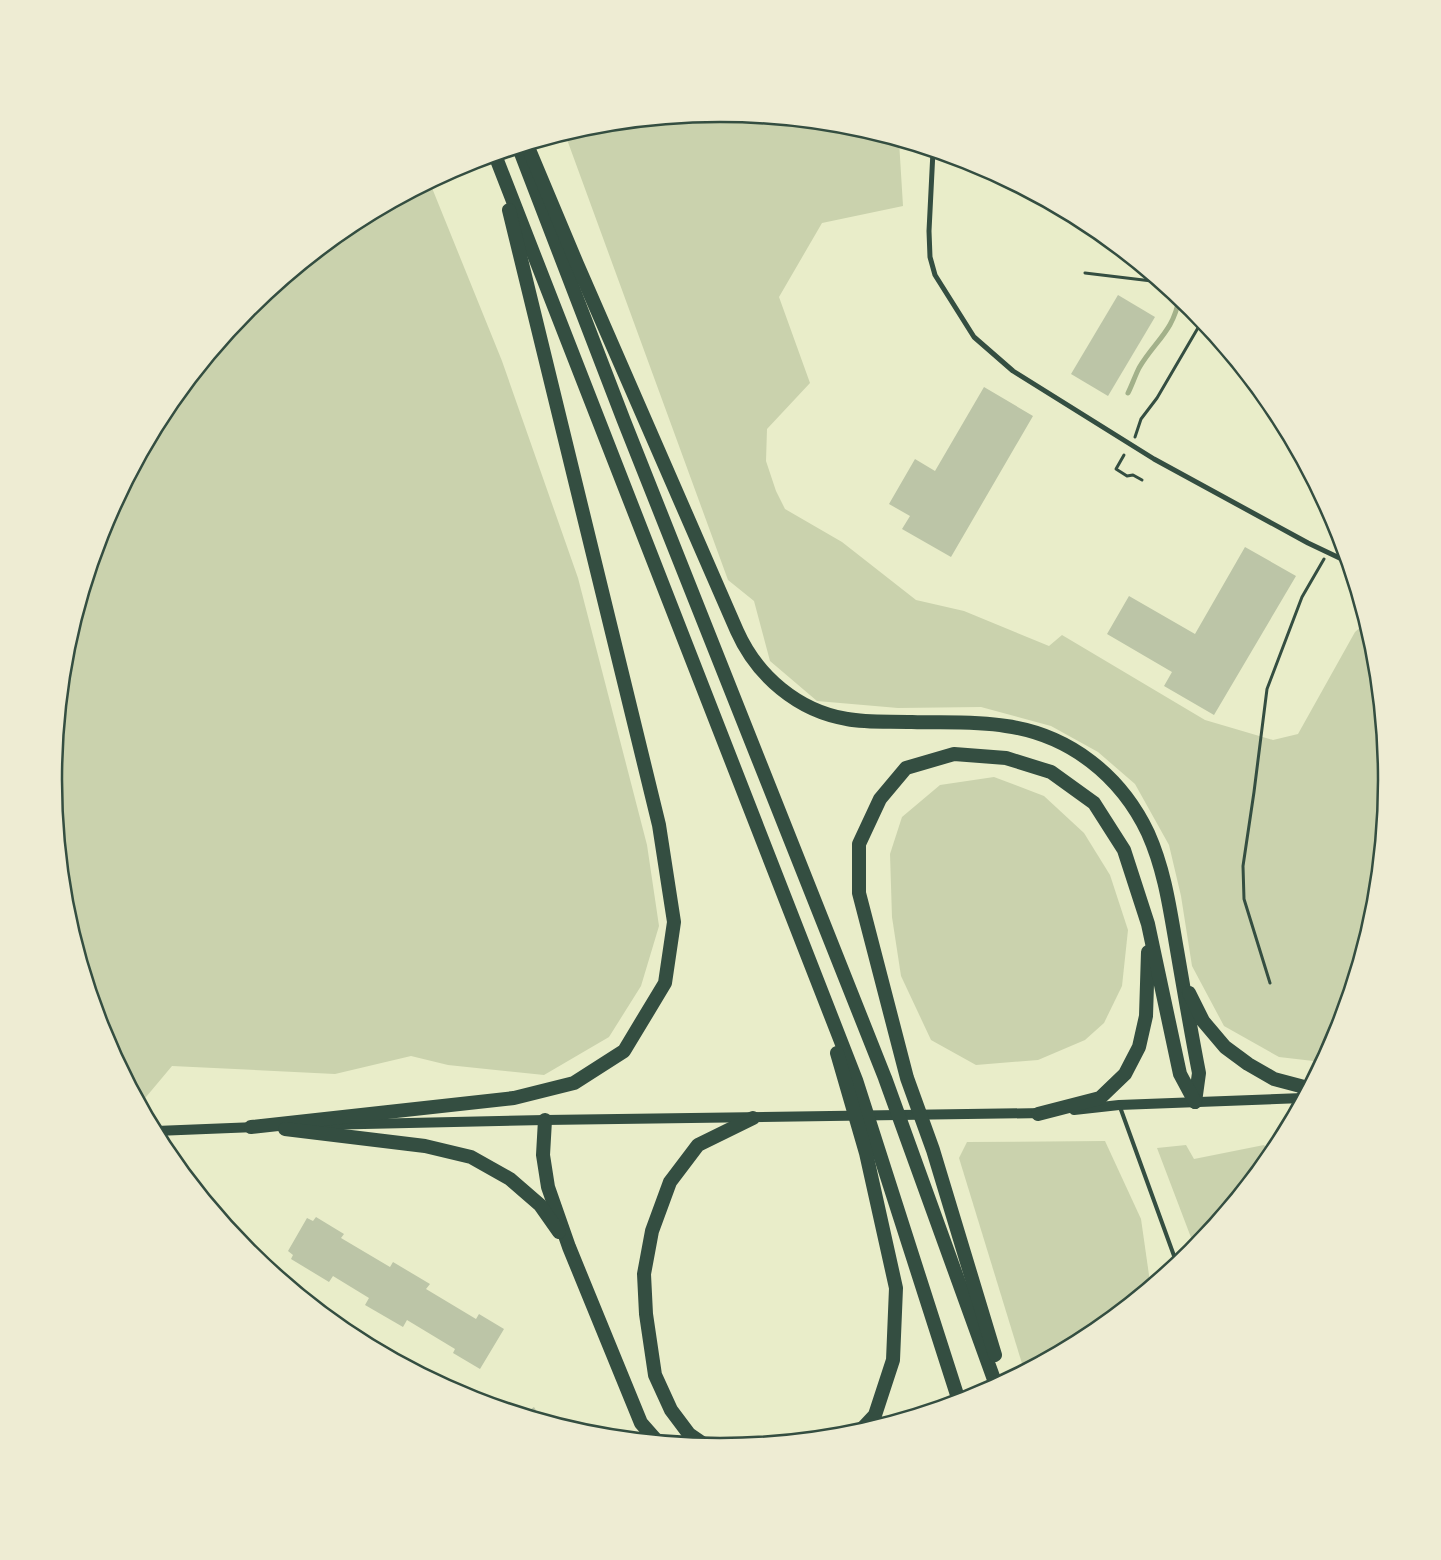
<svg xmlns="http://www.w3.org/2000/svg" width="1441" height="1560" viewBox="0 0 1441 1560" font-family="'IBM Plex Sans',sans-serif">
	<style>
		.green { fill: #cad2ad }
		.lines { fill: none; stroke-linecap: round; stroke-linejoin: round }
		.stream { stroke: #a3b18a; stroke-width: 5 }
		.building { fill: #bcc5a7 }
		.path { stroke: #344e41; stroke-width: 3 }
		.service { stroke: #344e41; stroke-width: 4 }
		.minor { stroke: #344e41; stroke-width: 5 }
		.secondary { stroke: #344e41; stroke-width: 10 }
		.motorway { stroke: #344e41; stroke-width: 14 }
		.rim { fill: none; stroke: #344e41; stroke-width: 2.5 }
	</style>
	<rect width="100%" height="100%" fill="#e9edc9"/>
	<g class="green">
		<path d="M 721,113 L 851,126 L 899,141 L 903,206 L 822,223 L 779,297 L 810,383 L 767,429 L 766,461 L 776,491 L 785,509 L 842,542 L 916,600 L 964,611 L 1049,646 L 1062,635 L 1205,720 L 1273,740 L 1298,734 L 1355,632 L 1366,622 L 1374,650 L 1387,780 L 1374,910 L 1336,1035 L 1322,1062 L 1279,1057 L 1224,1026 L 1192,966 L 1181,896 L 1169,845 L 1135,784 L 1098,752 L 1051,726 L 981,707 L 898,708 L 817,701 L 770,661 L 754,601 L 728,580 L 565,134 L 591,126 Z"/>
		<path d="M 430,183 L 502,361 L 578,578 L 647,845 L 659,926 L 641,986 L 609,1037 L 544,1075 L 448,1065 L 411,1056 L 335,1074 L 172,1066 L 141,1103 L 104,1035 L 67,910 L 54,780 L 67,650 L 105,525 L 166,409 L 249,308 L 350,225 Z"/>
		<path d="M 994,777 L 1044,796 L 1084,833 L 1110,875 L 1128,930 L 1122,986 L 1104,1023 L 1085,1040 L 1038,1060 L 976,1065 L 931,1040 L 901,976 L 892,917 L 890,854 L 902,817 L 940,785 Z"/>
		<path d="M 1105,1141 L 1141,1219 L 1149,1275 L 1149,1287 L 1091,1335 L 1024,1370 L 959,1158 L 967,1142 Z"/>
		<path d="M 1186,1145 L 1194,1159 L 1264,1145 L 1272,1153 L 1195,1248 L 1157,1148 Z"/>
	</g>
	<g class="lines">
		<path class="stream" d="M 1128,393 C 1132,385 1135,376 1139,368 C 1154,342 1174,331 1179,298"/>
	</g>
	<g class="building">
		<path d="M 1118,295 L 1155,317 L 1108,396 L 1071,374 Z"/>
		<path d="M 984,387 L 1033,416 L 951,557 L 902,529 L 910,516 L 889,504 L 915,459 L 935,471 Z"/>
		<path d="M 1245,547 L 1296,576 L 1214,715 L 1164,686 L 1172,672 L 1107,634 L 1129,596 L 1195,634 Z"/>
		<path d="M 316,1217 L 344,1234 L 341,1238 L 390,1267 L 393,1262 L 430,1284 L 426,1289 L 476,1319 L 479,1314 L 504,1329 L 480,1369 L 453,1353 L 455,1349 L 407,1320 L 403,1327 L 365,1305 L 369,1298 L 333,1276 L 329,1282 L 291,1259 L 293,1255 L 288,1251 L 307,1218 L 313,1221 Z"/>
		<path d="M 534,1407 L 541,1419 L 524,1414 Z"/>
	</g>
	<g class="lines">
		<g class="path">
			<path d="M 1085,273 L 1160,282"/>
			<path d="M 1135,437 L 1141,419 L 1157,398 L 1202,321"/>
			<path d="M 1124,455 L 1116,469 L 1127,476 L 1133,475 L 1142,480"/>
			<path d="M 1270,983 L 1244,899 L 1243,866 L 1254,792 L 1267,689 L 1302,597 L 1324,559"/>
		</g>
		<path class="service" d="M 1120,1107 L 1177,1264"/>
		<g class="minor">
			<path d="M 933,151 L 929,231 L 930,257 L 935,275 L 974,337 L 1013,371 L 1154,459 L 1308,543 L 1348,562"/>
			<path d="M 163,1131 L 164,1147"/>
		</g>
		<g class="secondary">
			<path d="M 1074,1110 L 1119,1105 L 1303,1098"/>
			<path d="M 319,1125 L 545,1120 L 1044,1113"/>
			<path d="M 156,1131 L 257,1127"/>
		</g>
		<g class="motorway">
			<path d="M 519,148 L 624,421 L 885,1078 L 996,1385"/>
			<path d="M 530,152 L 577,264 L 737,631 C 757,676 798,711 847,719 C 868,723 891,721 912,722 C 943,723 975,721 1006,726 C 1070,735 1121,776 1148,833 C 1165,871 1170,910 1177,950 C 1184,991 1191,1032 1199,1073 L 1195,1102"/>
			<path d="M 495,155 L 856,1080 L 959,1401"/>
			<path d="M 1189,993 L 1203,1021 L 1225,1047 L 1248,1064 L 1274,1079 L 1308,1088"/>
			<path d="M 837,1053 L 866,1153 L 896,1288 L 893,1360 L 875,1415 L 860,1431"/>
			<path d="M 1038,1114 L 1100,1098 L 1125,1074 L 1139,1047 L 1146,1016 L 1148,952"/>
			<path d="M 545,1120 L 543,1155 L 548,1187 L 569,1247 L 641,1423 L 656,1440"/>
			<path d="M 251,1127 L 514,1098 L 574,1083 L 624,1051 L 665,983 L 674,922 L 659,825 L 509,210"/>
			<path d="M 285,1129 L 425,1146 L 471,1157 L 510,1179 L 540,1205 L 559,1232"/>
			<path d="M 995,1355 L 933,1150 L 907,1078 L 859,893 L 859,844 L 880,799 L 906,768 L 954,754 L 1006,758 L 1051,772 L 1094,803 L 1124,850 L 1148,924 L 1180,1074 L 1195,1102"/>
			<path d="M 705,1445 L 689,1434 L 671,1410 L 655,1375 L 646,1314 L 644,1274 L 652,1231 L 670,1182 L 698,1145 L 753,1118"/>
		</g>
	</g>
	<path d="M0 0H1441V1560H0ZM62 780a658 658 0 1 1 1316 0a658 658 0 1 1-1316 0Z" fill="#eeecd3" fill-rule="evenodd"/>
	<path class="rim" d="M62 780a658 658 0 1 1 1316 0a658 658 0 1 1-1316 0Z"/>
</svg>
